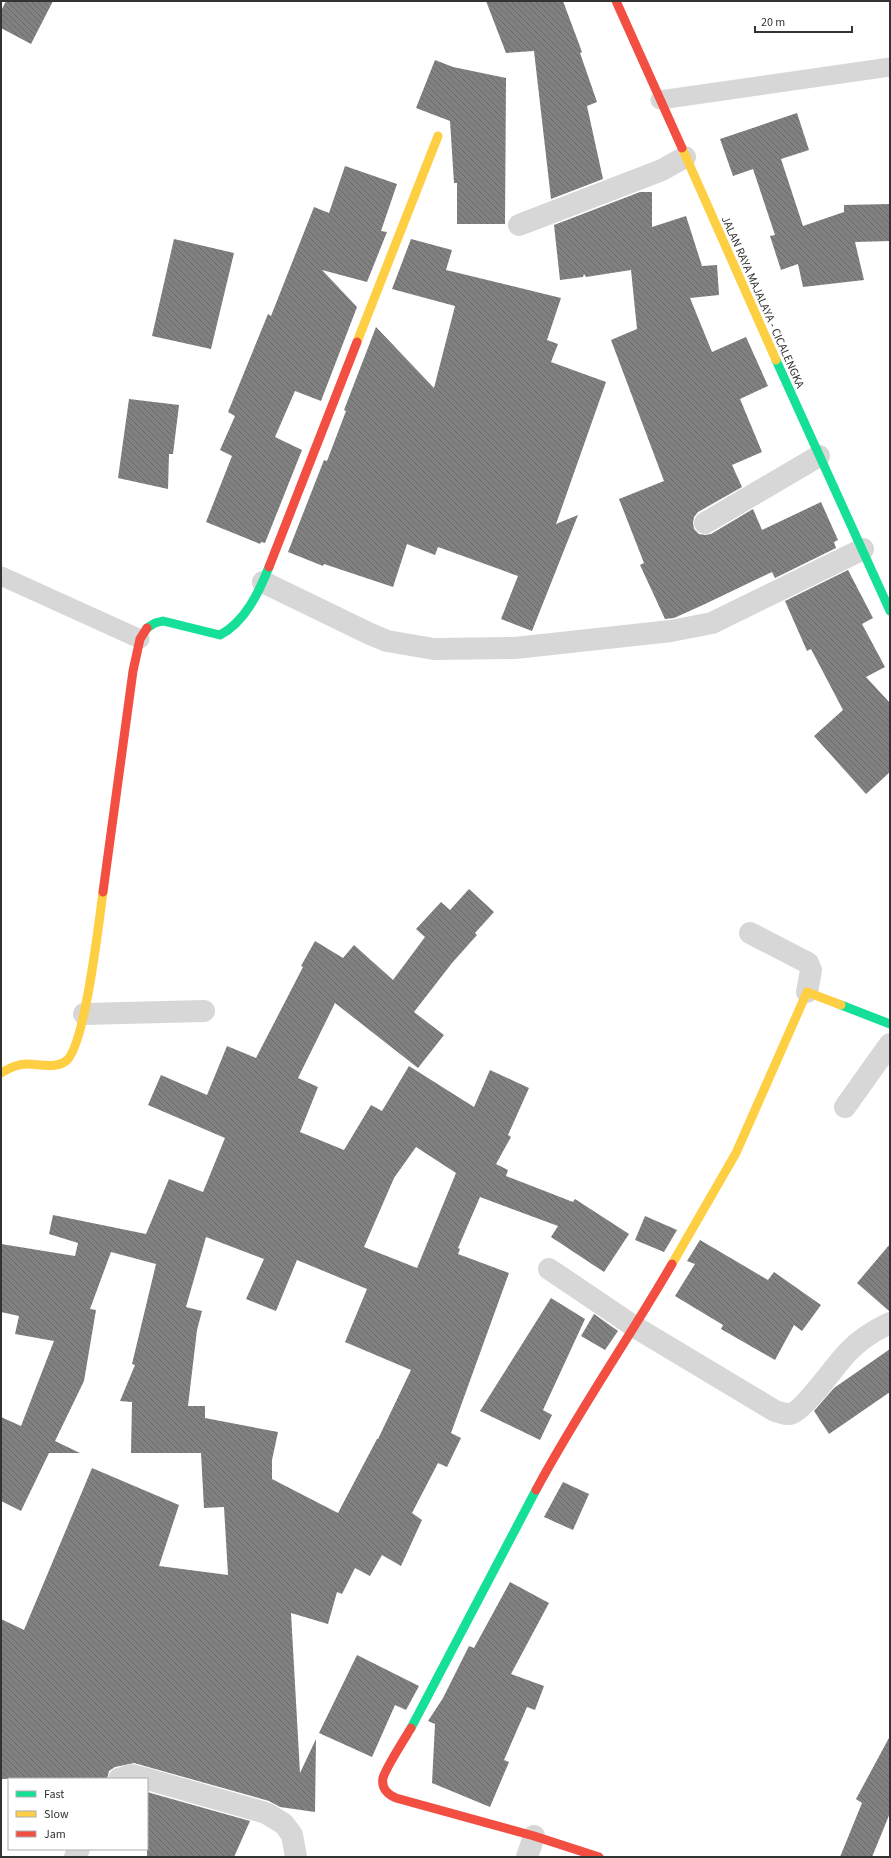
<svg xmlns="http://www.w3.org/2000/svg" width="891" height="1858" viewBox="0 0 891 1858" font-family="'Source Sans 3',sans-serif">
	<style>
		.building { fill: url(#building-back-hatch); fill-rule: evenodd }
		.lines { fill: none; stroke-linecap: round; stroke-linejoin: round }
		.lane { stroke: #d7d7d7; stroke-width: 19 }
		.street { stroke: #d7d7d7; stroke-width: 22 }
		.fast { stroke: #16e098; stroke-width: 9 }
		.slow { stroke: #ffcf43; stroke-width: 9 }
		.jam { stroke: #f24e42; stroke-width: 9 }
		.labels { text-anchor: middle; stroke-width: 4; stroke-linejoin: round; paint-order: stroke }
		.street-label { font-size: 12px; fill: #333; stroke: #fff }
	</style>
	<defs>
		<pattern id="building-back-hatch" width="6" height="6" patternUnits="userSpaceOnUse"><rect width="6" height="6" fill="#818181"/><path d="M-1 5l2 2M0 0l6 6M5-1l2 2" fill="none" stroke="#6a6a6a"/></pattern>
	</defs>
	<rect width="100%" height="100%" fill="#fff"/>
	<g class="building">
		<path d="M 6,1 L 53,1 L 31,44 L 1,28 L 1,11 Z"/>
		<path d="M 486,1 L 563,1 L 582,52 L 580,53 L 597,102 L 587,106 L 603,179 L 551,199 L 534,51 L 506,53 Z"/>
		<path d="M 435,60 L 453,67 L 506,78 L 505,224 L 457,224 L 457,183 L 454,183 L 450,121 L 416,108 Z"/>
		<path d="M 797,113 L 809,150 L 781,159 L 803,226 L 844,212 L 844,205 L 890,204 L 890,241 L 855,242 L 864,280 L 803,287 L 798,264 L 781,270 L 770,236 L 775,235 L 753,169 L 733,176 L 720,139 Z"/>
		<path d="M 345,166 L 397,184 L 381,231 L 387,232 L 367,282 L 322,270 L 357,307 L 321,401 L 295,391 L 275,437 L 302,450 L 265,543 L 261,542 L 260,544 L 206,522 L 232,456 L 220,450 L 235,416 L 228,412 L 268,314 L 271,316 L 314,207 L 329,213 Z"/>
		<path d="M 640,192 L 652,192 L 652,227 L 686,216 L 702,266 L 717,265 L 719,295 L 690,298 L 712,352 L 746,337 L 768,386 L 740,399 L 762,452 L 732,465 L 742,487 L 698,512 L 694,517 L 693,523 L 694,529 L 699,534 L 705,535 L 711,534 L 753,509 L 762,530 L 821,502 L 838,540 L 834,542 L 836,548 L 775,578 L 772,572 L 705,604 L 674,618 L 665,619 L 640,565 L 644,563 L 619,499 L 664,481 L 611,340 L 637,329 L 631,270 L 586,277 L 584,274 L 583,277 L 560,280 L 554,225 Z"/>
		<path d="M 174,239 L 234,253 L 211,349 L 152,336 Z"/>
		<path d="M 411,239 L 452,250 L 446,270 L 561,298 L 547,340 L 558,344 L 551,362 L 606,382 L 556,524 L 578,515 L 532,631 L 501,619 L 518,576 L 438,547 L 435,555 L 407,544 L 393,587 L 324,564 L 323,566 L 288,552 L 324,460 L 327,461 L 346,411 L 344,410 L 376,327 L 434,388 L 455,306 L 392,289 Z"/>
		<path d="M 129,399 L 179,405 L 173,454 L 169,454 L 168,489 L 118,478 Z"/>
		<path d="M 848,570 L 873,618 L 862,624 L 885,667 L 866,677 L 890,703 L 890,772 L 866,794 L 814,736 L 843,710 L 811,649 L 807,651 L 785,601 Z"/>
		<path d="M 469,889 L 494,912 L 475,933 L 477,935 L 452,963 L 414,1012 L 444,1035 L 418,1068 L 335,1003 L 298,1078 L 318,1087 L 300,1132 L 344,1150 L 371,1105 L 382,1111 L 409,1066 L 474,1107 L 490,1070 L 529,1088 L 508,1135 L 511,1137 L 496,1164 L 508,1170 L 506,1176 L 573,1202 L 575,1199 L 629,1234 L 604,1272 L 551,1237 L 558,1226 L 480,1197 L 458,1248 L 460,1249 L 458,1254 L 509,1273 L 451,1433 L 461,1438 L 447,1467 L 438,1463 L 412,1513 L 422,1520 L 401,1566 L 382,1555 L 370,1576 L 355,1568 L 342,1594 L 337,1592 L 328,1624 L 291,1613 L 300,1773 L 316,1739 L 315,1812 L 280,1807 L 269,1801 L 134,1763 L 115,1767 L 109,1771 L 107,1779 L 1,1779 L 1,1619 L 24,1630 L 92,1468 L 179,1505 L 159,1566 L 228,1575 L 224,1507 L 204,1508 L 201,1453 L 131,1453 L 132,1402 L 120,1401 L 135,1365 L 132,1364 L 156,1264 L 111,1252 L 90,1309 L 96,1310 L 84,1381 L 55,1441 L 80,1453 L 49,1453 L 21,1511 L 1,1501 L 1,1417 L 21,1426 L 54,1341 L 15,1334 L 19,1316 L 1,1312 L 1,1244 L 75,1256 L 78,1243 L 49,1234 L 53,1215 L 146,1234 L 169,1179 L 203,1192 L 225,1138 L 148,1105 L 161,1075 L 207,1095 L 227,1046 L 256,1058 L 303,967 L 301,966 L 315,941 L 343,958 L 354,945 L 393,980 L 425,937 L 416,929 L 441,902 L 450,910 ZM 416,1147 L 456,1173 L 417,1268 L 364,1247 L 394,1178 ZM 206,1237 L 264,1259 L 246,1299 L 276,1311 L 297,1260 L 367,1289 L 345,1342 L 411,1370 L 378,1439 L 377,1439 L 338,1513 L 272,1479 L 272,1460 L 278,1432 L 205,1418 L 205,1406 L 188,1406 L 197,1330 L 202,1311 L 186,1307 Z"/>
		<path d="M 645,1216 L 677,1230 L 664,1252 L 635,1240 Z"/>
		<path d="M 700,1240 L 768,1280 L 774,1272 L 821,1305 L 802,1331 L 794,1325 L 775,1360 L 721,1329 L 723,1325 L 675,1296 L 695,1264 L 687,1261 Z"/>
		<path d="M 890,1244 L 890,1311 L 889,1311 L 857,1283 Z"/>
		<path d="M 551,1298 L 585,1319 L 543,1410 L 552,1415 L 540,1440 L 480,1411 Z"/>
		<path d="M 594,1314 L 618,1331 L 605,1350 L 581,1336 Z"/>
		<path d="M 890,1349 L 890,1392 L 829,1434 L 814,1411 L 834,1388 Z"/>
		<path d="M 563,1482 L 589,1494 L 573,1530 L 544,1517 Z"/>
		<path d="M 510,1582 L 549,1603 L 511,1674 L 544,1686 L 535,1710 L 527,1707 L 504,1760 L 509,1762 L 490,1807 L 432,1783 L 435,1724 L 428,1721 L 443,1698 L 469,1646 L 474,1648 Z"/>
		<path d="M 357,1655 L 419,1686 L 406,1710 L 395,1705 L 372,1757 L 319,1733 Z"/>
		<path d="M 890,1736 L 890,1813 L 872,1857 L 840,1857 L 862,1803 L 856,1799 Z"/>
		<path d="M 147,1792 L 250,1821 L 234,1857 L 147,1857 Z"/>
	</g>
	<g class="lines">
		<g class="lane">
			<path d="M 660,100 L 890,67"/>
			<path d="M 1,576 L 140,639"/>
		</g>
		<g class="street">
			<path d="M 519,225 L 662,170 L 685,157"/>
			<path d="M 705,523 L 819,456"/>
			<path d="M 263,582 L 368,633 L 387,641 L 434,649 L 515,648 L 671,631 L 712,623 L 863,549"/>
			<path d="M 750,933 L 808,963 L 811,970 L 807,992"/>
			<path d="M 84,1014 L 204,1011"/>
			<path d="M 845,1107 L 890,1044"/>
			<path d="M 549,1269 L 635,1327 L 775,1411 C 780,1412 786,1415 790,1414 C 803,1412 836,1364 847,1353 C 858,1341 875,1330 890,1323"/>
			<path d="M 119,1779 L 131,1775 L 147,1779"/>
			<path d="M 147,1779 L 266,1813 L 284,1824 L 292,1835 L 296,1857"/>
			<path d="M 75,1857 L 79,1849"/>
			<path d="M 527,1857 L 534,1836"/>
		</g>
		<g class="fast">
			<path d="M 776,360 L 890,611"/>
			<path d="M 147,628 L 155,623 L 163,621 L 220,635 C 245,622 259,592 269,567"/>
			<path d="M 841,1005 L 890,1024"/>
			<path d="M 411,1728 L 536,1490"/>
		</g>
		<g class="slow">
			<path d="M 682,148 L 776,360"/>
			<path d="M 357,342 L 438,136"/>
			<path d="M 1,1073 C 9,1068 17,1064 27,1064 C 39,1064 55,1069 66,1061 C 85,1047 99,921 103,892"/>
			<path d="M 672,1264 L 736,1153 L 807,992 L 841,1005"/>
		</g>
		<g class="jam">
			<path d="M 616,1 L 682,148"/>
			<path d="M 269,567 L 357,342"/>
			<path d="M 103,892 L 133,671 L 140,639 L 147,628"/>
			<path d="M 536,1490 C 577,1413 628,1340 672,1264"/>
			<path d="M 411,1728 C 405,1738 385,1769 383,1778 C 381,1788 388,1795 396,1798 L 534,1836 L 599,1857"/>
		</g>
	</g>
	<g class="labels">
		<g class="street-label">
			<text transform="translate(763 302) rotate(66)" y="4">JALAN RAYA MAJALAYA - CICALENGKA</text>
		</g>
	</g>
	<rect width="891" height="1858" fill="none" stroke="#333333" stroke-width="4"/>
	<rect x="8" y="1778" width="140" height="72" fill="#ffffff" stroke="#adadad"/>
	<rect x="16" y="1791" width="20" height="6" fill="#16e098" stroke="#adadad"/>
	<text x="44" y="1798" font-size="12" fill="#333333">Fast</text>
	<rect x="16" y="1811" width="20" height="6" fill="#ffcf43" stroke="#adadad"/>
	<text x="44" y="1818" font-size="12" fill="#333333">Slow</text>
	<rect x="16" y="1831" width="20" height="6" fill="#f24e42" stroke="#adadad"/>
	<text x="44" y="1838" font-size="12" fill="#333333">Jam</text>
	<path d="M755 26v6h97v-6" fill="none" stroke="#333333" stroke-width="2"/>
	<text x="761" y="26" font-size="12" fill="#333333" stroke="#ffffff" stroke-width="3" paint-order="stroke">20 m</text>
</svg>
